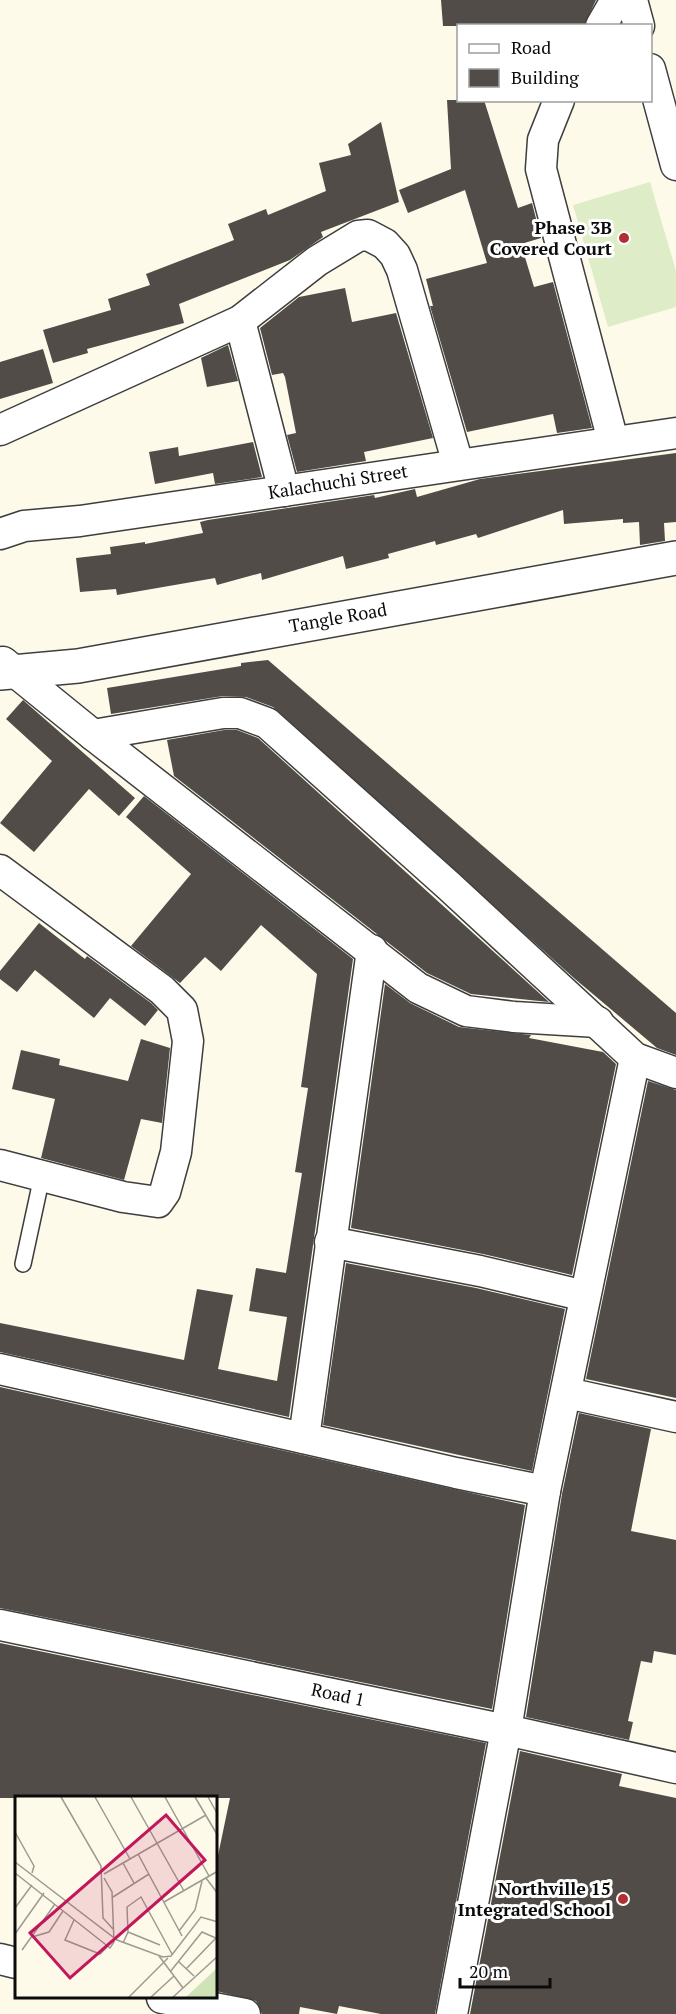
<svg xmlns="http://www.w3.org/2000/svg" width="676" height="2014" viewBox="0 0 676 2014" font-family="'PT Serif',serif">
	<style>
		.pitch { fill: #dfecc8 }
		.building { fill: #524c48 }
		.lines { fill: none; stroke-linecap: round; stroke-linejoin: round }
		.service-casing { stroke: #3e3e3e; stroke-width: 18 }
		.minor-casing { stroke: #3e3e3e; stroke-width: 33 }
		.tertiary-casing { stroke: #3e3e3e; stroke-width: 36 }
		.service { stroke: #fff; stroke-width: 15 }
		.minor { stroke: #fff; stroke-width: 30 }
		.tertiary { stroke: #fff; stroke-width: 33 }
		.poi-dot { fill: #af2f33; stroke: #fff; stroke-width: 2 }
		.labels { text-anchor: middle; stroke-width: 6; stroke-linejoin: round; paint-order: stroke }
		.poi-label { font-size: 18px; font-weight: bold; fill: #0b0b0b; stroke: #fff; text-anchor: end }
		.street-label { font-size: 18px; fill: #0b0b0b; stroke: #fff }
		.inset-road { fill: none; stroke: #9c9a91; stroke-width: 1.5 }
		.view { fill: #c2185b; fill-opacity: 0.15; stroke: #c2185b; stroke-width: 3 }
		.inset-edge { fill: none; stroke: #0b0b0b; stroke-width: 3 }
	</style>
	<rect width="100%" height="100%" fill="#fdfaea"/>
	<path class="pitch" d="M 650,182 L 676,271 L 676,307 L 608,327 L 573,205 Z"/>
	<g class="building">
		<path d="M 441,0 L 596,0 L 584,26 L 443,26 Z"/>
		<path d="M 447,100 L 484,100 L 518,208 L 532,203 L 541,238 L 521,244 L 534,287 L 553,282 L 592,428 L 557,433 L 553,414 L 467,432 L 430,306 L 433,306 L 426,279 L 487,263 L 465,190 L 408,213 L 399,190 L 451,169 Z"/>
		<path d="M 381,122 L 399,202 L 321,232 L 323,237 L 290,260 L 179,304 L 184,323 L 87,349 L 88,353 L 53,363 L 43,330 L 111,310 L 108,299 L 150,285 L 146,274 L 234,240 L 228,224 L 266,209 L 268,215 L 326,191 L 319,163 L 351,155 L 348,144 Z"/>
		<path d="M 345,288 L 352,322 L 396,313 L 433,438 L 364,452 L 366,461 L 297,472 L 287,435 L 296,433 L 285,377 L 283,373 L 272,375 L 260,328 L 299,297 Z"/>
		<path d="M 228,345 L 238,381 L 207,387 L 201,358 Z"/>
		<path d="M 43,349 L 53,383 L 0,399 L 0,362 Z"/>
		<path d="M 253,442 L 262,477 L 215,484 L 213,473 L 155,484 L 149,452 L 178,447 L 179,456 Z"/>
		<path d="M 676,453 L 676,522 L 664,523 L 665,541 L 640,545 L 639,522 L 623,523 L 623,519 L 564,524 L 563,510 L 478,538 L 476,534 L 436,545 L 435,541 L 388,554 L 389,558 L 346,569 L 343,556 L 262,580 L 261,573 L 217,585 L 215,578 L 117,595 L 116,589 L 80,592 L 76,558 L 111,554 L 110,547 L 145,542 L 145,544 L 203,533 L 200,522 L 208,520 L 374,495 L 375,498 L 415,489 L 417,497 L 480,479 Z"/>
		<path d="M 268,660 L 676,1013 L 676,1055 L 657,1048 L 575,979 L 273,707 L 246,697 L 223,696 L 111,714 L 107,688 L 241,666 L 241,663 Z"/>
		<path d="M 23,700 L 135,798 L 119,816 L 89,789 L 34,852 L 0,823 L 52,761 L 6,719 Z"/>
		<path d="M 224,730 L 237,730 L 258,738 L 549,1002 L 471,994 L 427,973 L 174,776 L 167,740 Z"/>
		<path d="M 144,796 L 353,959 L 289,1417 L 0,1352 L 0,1323 L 184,1360 L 197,1289 L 233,1295 L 218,1369 L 277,1381 L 287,1317 L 249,1311 L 256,1268 L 286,1273 L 302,1173 L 295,1172 L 308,1088 L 301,1087 L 317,974 L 261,925 L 221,971 L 205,957 L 180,983 L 131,946 L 191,874 L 126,817 Z"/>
		<path d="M 39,923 L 85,959 L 87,956 L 151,1003 L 158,1010 L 145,1026 L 110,998 L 94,1018 L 35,970 L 17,992 L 0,979 L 0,971 Z"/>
		<path d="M 385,984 L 410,1003 L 459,1027 L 531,1035 L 529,1038 L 603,1052 L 616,1064 L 572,1275 L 483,1254 L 351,1228 Z"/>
		<path d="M 141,1039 L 170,1048 L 162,1123 L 141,1119 L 124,1180 L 41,1158 L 55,1099 L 12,1089 L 21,1050 L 60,1059 L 59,1065 L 128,1081 Z"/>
		<path d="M 648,1081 L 676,1090 L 676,1398 L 586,1379 Z"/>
		<path d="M 346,1263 L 476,1288 L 565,1309 L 532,1471 L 323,1425 Z"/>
		<path d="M 0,1387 L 525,1505 L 492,1709 L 0,1608 Z"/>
		<path d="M 579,1413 L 651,1429 L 631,1531 L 676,1540 L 676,1655 L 654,1651 L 652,1663 L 641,1661 L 628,1721 L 633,1722 L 629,1740 L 526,1717 L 562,1494 Z"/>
		<path d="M 0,1643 L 486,1743 L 435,2014 L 381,2014 L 339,2006 L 337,2014 L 300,2007 L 299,2014 L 262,2014 L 256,2001 L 216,1991 L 216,1865 L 230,1798 L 0,1798 Z"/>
		<path d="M 520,1751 L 622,1774 L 619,1786 L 676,1798 L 676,2014 L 470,2014 Z"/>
	</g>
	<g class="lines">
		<defs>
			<path id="service" d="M 23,1264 L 42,1176"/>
			<g id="minor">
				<path d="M 632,0 L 639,26"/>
				<path d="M 601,26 L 616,0"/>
				<path d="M 650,69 L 676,165"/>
				<path d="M 559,100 L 543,140 L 541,169 L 613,441"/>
				<path d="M 240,321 L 284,491"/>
				<path d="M 0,430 L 240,321 L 317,261 L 358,236 L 368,235 L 385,244 L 395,255 L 402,270 L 458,464"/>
				<path d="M 0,534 L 24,526 L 80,521 L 676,433"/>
				<path d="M 3,662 L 93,735 L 418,988 L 466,1011 L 514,1017 L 598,1022"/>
				<path d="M 93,735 L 223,713 L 240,713 L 267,723 L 449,886 L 635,1058 L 676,1073"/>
				<path d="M 0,870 L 162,990 L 182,1010 L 188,1041 L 176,1152 L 165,1192 L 158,1202 L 123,1197 L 0,1165"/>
				<path d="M 330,1242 L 480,1271 L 585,1296"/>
				<path d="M 0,1369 L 456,1473 L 545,1491"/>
				<path d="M 567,1393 L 676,1417"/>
				<path d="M 304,1438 L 372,950"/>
				<path d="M 0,1625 L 506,1730 L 676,1768"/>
				<path d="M 0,1959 L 16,1963"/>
				<path d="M 162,1998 L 245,2014"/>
				<path d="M 452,2014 L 506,1730 L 545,1491 L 635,1058"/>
			</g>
			<path id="tertiary" d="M 0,673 L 78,666 L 676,558"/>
		</defs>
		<use href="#service" class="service-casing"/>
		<use href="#minor" class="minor-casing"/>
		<use href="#tertiary" class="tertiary-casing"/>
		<use href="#service" class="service"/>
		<use href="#minor" class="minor"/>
		<use href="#tertiary" class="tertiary"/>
	</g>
	<g class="poi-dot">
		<circle cx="624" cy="238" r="6"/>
		<circle cx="623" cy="1899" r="6"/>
	</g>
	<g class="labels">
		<g class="poi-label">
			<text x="612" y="234">Phase 3B<tspan x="612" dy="21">Covered Court</tspan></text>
			<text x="611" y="1895">Northville 15<tspan x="611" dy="21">Integrated School</tspan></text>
		</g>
		<g class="street-label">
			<text transform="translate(338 482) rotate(-9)" y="6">Kalachuchi Street</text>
			<text transform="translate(338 618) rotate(-10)" y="6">Tangle Road</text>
			<text transform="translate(338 1695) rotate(12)" y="6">Road 1</text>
		</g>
	</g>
	<g transform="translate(15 1796)">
		<rect width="202" height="202" fill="#fdfaea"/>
		<path d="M 202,172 L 202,202 L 170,202 Z" fill="#cee4b7"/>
		<path class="inset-road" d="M 46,1 L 86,70 L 88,122 L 98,133M 80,1 L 115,63M 116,1 L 169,95M 150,1 L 194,80M 180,1 L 203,40M 193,1 L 203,19M 0,36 L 19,70 L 17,77M 123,58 L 167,140M 0,66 L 102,144 L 148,161 L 156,160 L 186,121 L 203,126M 108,67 L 119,87M 0,77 L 95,152 L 99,146 L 97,96 L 89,82M 89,78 L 191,19M 191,82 L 203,98M 98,101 L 134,78M 149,106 L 203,75M 0,112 L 17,89M 59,124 L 50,144 L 85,158 L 92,151M 164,135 L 180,114 L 187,85M 113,136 L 145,149M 0,138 L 29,97M 17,141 L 34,136 L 48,115M 108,147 L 113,136 L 112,111 L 126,101 L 157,158M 7,154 L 40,108M 144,160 L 168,192M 164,166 L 179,180M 171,173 L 201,142M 155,176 L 187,136 L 203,143M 113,202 L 153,162M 135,202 L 159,180M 157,202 L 203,160"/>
		<path class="view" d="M 151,19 L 190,64 L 55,182 L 15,137 Z"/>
		<rect width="202" height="202" class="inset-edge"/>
	</g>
	<rect x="457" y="24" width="195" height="78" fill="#ffffff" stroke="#9d9d9d" stroke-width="1.5"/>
	<rect x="469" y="44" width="30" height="9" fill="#ffffff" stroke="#9d9d9d" stroke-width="1.5"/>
	<text x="511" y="54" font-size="18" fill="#0b0b0b">Road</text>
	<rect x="469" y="69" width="30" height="18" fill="#524c48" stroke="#9d9d9d" stroke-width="1.5"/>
	<text x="511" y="84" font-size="18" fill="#0b0b0b">Building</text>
	<path d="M460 1978v9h90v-9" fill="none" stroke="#0b0b0b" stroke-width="3"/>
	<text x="469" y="1978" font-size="18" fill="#0b0b0b" stroke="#ffffff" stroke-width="4.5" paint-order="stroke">20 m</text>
</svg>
